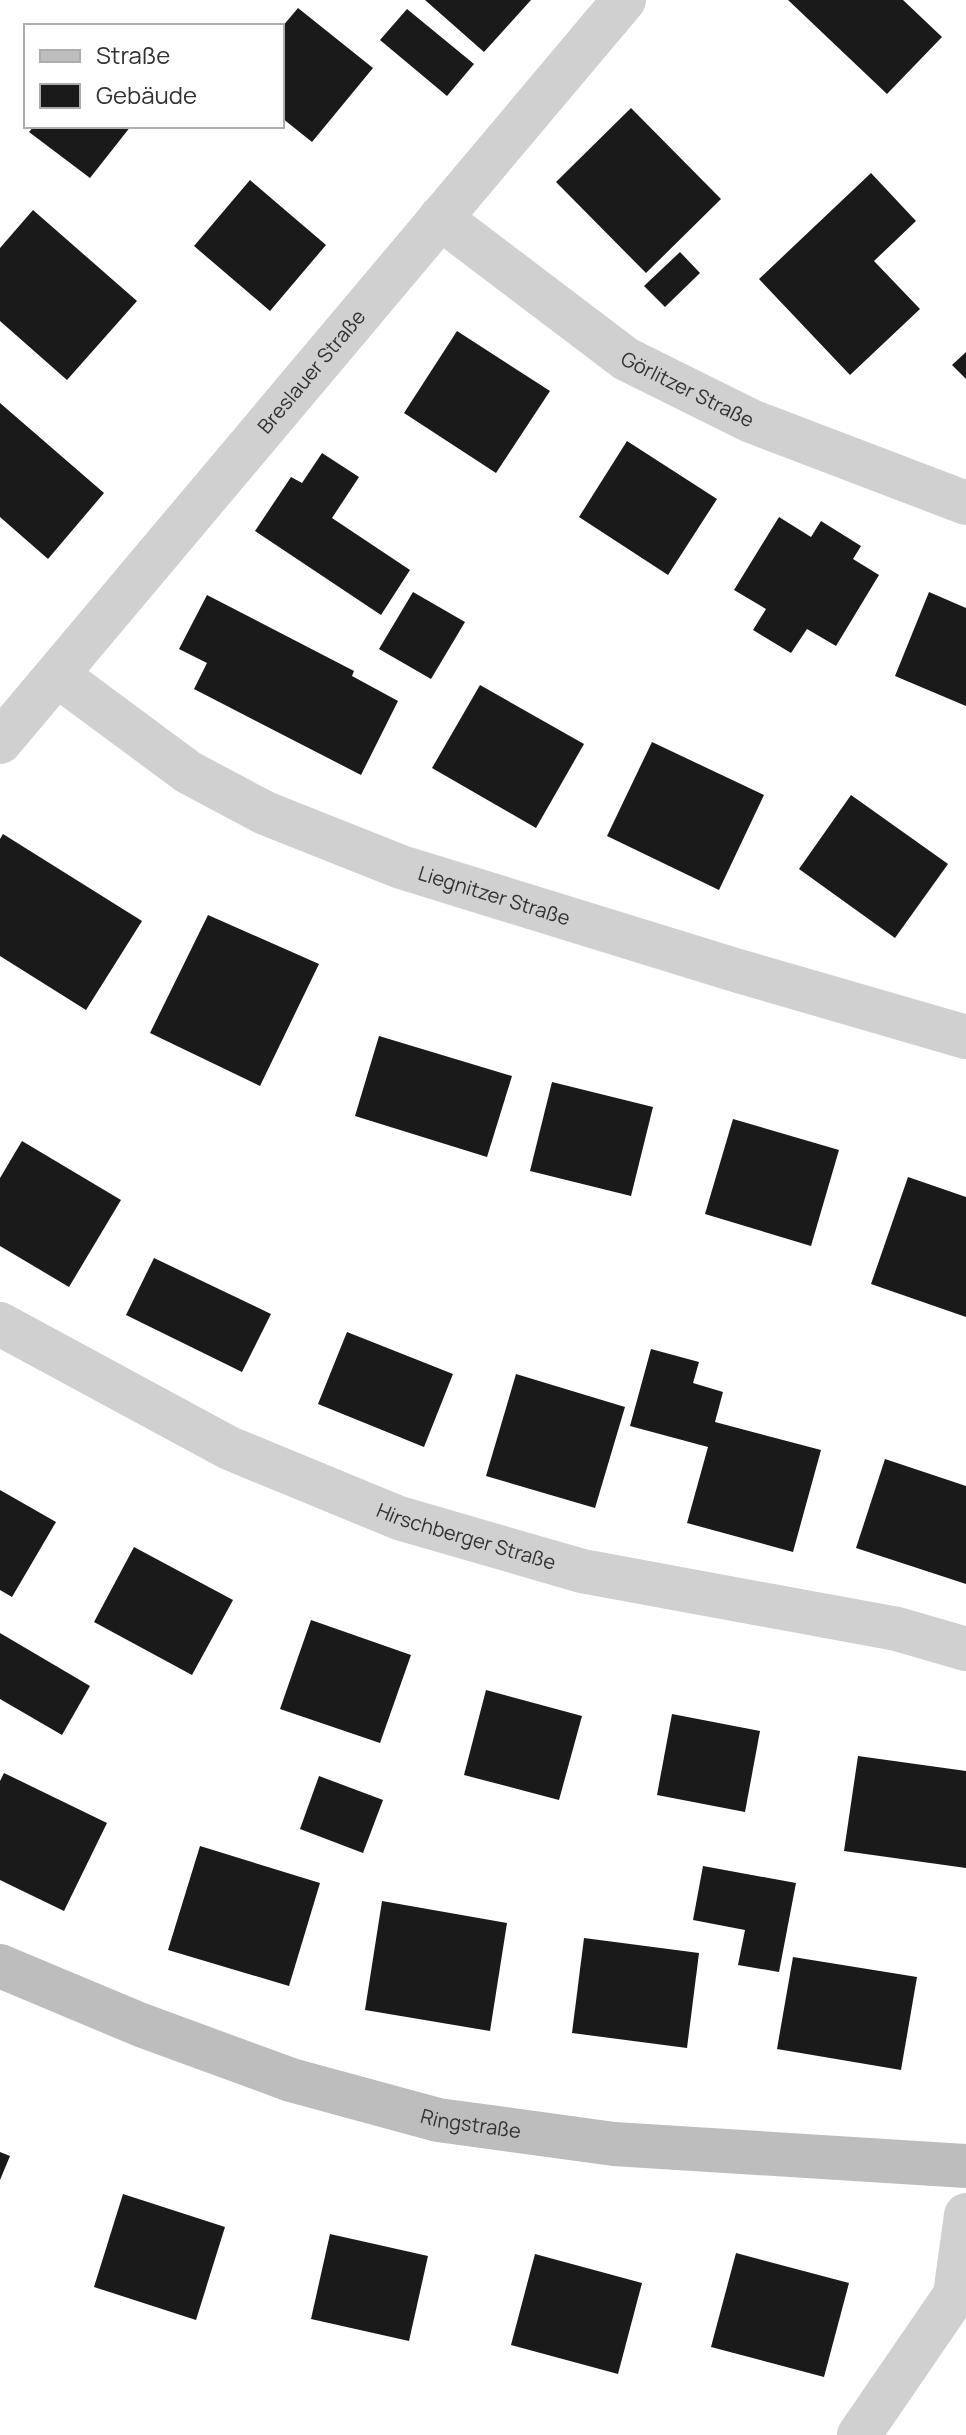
<svg xmlns="http://www.w3.org/2000/svg" width="966" height="2435" viewBox="0 0 966 2435" font-family="Manrope,sans-serif">
	<style>
		.building { fill: #1a1a1a }
		.lines { fill: none; stroke-linecap: round; stroke-linejoin: round }
		.street { stroke: #d0d0d0; stroke-width: 44 }
		.secondary { stroke: #bdbdbd; stroke-width: 44 }
		.labels { text-anchor: middle; stroke-width: 8; stroke-linejoin: round; paint-order: stroke }
		.street-label { font-size: 20px; fill: #333; stroke: #fff }
	</style>
	<rect width="100%" height="100%" fill="#fff"/>
	<g class="building">
		<path d="M 425,0 L 531,0 L 484,52 Z"/>
		<path d="M 788,0 L 903,0 L 942,37 L 887,94 Z"/>
		<path d="M 298,8 L 373,68 L 312,142 L 282,118 L 282,27 Z"/>
		<path d="M 407,9 L 474,64 L 447,96 L 380,40 Z"/>
		<path d="M 631,108 L 721,199 L 646,273 L 556,182 Z"/>
		<path d="M 34,126 L 131,126 L 90,178 L 29,132 Z"/>
		<path d="M 871,173 L 916,221 L 874,261 L 920,309 L 850,375 L 759,279 Z"/>
		<path d="M 250,180 L 326,245 L 270,311 L 194,246 Z"/>
		<path d="M 33,210 L 137,301 L 67,380 L 0,321 L 0,248 Z"/>
		<path d="M 680,252 L 700,273 L 665,307 L 644,286 Z"/>
		<path d="M 457,331 L 550,391 L 496,473 L 404,413 Z"/>
		<path d="M 966,352 L 966,379 L 952,365 Z"/>
		<path d="M 0,403 L 104,493 L 48,559 L 0,517 Z"/>
		<path d="M 627,441 L 717,499 L 668,575 L 579,517 Z"/>
		<path d="M 322,453 L 359,477 L 332,518 L 410,570 L 381,615 L 255,531 L 291,477 L 302,483 Z"/>
		<path d="M 779,517 L 811,537 L 821,521 L 861,546 L 853,559 L 879,575 L 836,646 L 807,629 L 791,653 L 753,630 L 766,609 L 734,590 Z"/>
		<path d="M 413,592 L 465,622 L 431,679 L 379,649 Z"/>
		<path d="M 929,592 L 966,608 L 966,706 L 895,676 Z"/>
		<path d="M 207,595 L 354,671 L 352,676 L 398,701 L 361,775 L 194,689 L 207,663 L 179,649 Z"/>
		<path d="M 480,685 L 584,744 L 536,828 L 432,768 Z"/>
		<path d="M 652,742 L 764,795 L 719,890 L 607,836 Z"/>
		<path d="M 851,795 L 948,864 L 895,938 L 799,869 Z"/>
		<path d="M 3,834 L 142,921 L 86,1010 L 0,956 L 0,839 Z"/>
		<path d="M 208,915 L 319,964 L 260,1086 L 150,1033 Z"/>
		<path d="M 379,1036 L 512,1076 L 487,1157 L 355,1116 Z"/>
		<path d="M 552,1082 L 653,1107 L 631,1196 L 530,1171 Z"/>
		<path d="M 733,1119 L 839,1150 L 811,1246 L 705,1214 Z"/>
		<path d="M 22,1141 L 121,1200 L 69,1287 L 0,1246 L 0,1178 Z"/>
		<path d="M 908,1177 L 966,1197 L 966,1317 L 871,1284 Z"/>
		<path d="M 154,1258 L 271,1314 L 242,1372 L 126,1315 Z"/>
		<path d="M 347,1332 L 453,1374 L 424,1447 L 318,1404 Z"/>
		<path d="M 651,1349 L 699,1362 L 693,1383 L 723,1392 L 715,1422 L 821,1450 L 793,1552 L 687,1523 L 708,1447 L 630,1426 Z"/>
		<path d="M 516,1374 L 625,1407 L 595,1508 L 486,1476 Z"/>
		<path d="M 885,1459 L 966,1486 L 966,1584 L 856,1548 Z"/>
		<path d="M 0,1490 L 56,1522 L 12,1597 L 0,1590 Z"/>
		<path d="M 134,1547 L 233,1600 L 192,1675 L 94,1622 Z"/>
		<path d="M 311,1620 L 411,1655 L 380,1743 L 280,1709 Z"/>
		<path d="M 0,1633 L 90,1686 L 62,1735 L 0,1699 Z"/>
		<path d="M 486,1690 L 582,1716 L 559,1800 L 464,1775 Z"/>
		<path d="M 672,1714 L 760,1731 L 745,1812 L 657,1795 Z"/>
		<path d="M 858,1756 L 966,1771 L 966,1868 L 844,1851 Z"/>
		<path d="M 4,1773 L 107,1823 L 64,1911 L 0,1880 L 0,1781 Z"/>
		<path d="M 319,1776 L 383,1800 L 363,1853 L 300,1829 Z"/>
		<path d="M 200,1846 L 320,1883 L 289,1986 L 168,1950 Z"/>
		<path d="M 703,1866 L 796,1883 L 779,1972 L 738,1965 L 745,1930 L 693,1920 Z"/>
		<path d="M 382,1901 L 507,1923 L 490,2031 L 365,2010 Z"/>
		<path d="M 584,1938 L 699,1953 L 687,2048 L 572,2033 Z"/>
		<path d="M 793,1957 L 917,1977 L 901,2070 L 777,2049 Z"/>
		<path d="M 0,2152 L 10,2156 L 0,2180 Z"/>
		<path d="M 123,2194 L 225,2227 L 196,2320 L 94,2287 Z"/>
		<path d="M 330,2234 L 428,2256 L 409,2341 L 311,2319 Z"/>
		<path d="M 736,2253 L 849,2283 L 824,2377 L 711,2347 Z"/>
		<path d="M 535,2254 L 642,2283 L 618,2374 L 511,2345 Z"/>
	</g>
	<g class="lines">
		<g class="street">
			<path id="s1" d="M 440,218 L 626,359 L 751,421 L 966,503"/>
			<path id="s2" d="M 57,675 L 188,772 L 265,813 L 401,867 L 735,970 L 966,1037"/>
			<path id="s3" d="M 0,742 L 624,0"/>
			<path id="s4" d="M 0,1324 L 229,1448 L 399,1518 L 582,1571 L 897,1629 L 966,1649"/>
			<path d="M 859,2435 L 955,2295 L 966,2215"/>
		</g>
		<path class="secondary" id="s5" d="M 0,1966 L 141,2025 L 291,2080 L 438,2120 L 614,2144 L 966,2166"/>
	</g>
	<g class="labels">
		<g class="street-label">
			<text dy="7" stroke="none"><textPath href="#s3" startOffset="484">Breslauer Straße</textPath></text>
			<text dy="7" stroke="none"><textPath href="#s1" startOffset="302">Görlitzer Straße</textPath></text>
			<text dy="7" stroke="none"><textPath href="#s2" startOffset="494">Liegnitzer Straße</textPath></text>
			<text dy="7" stroke="none"><textPath href="#s4" startOffset="514">Hirschberger Straße</textPath></text>
			<text dy="7" stroke="none"><textPath href="#s5" startOffset="498">Ringstraße</textPath></text>
		</g>
	</g>
	<rect x="24" y="24" width="260" height="104" fill="#ffffff" stroke="#adadad" stroke-width="2"/>
	<rect x="40" y="50" width="40" height="12" fill="#bdbdbd" stroke="#adadad" stroke-width="2"/>
	<text x="96" y="64" font-size="24" fill="#333333">Straße</text>
	<rect x="40" y="84" width="40" height="24" fill="#1a1a1a" stroke="#adadad" stroke-width="2"/>
	<text x="96" y="104" font-size="24" fill="#333333">Gebäude</text>
</svg>
